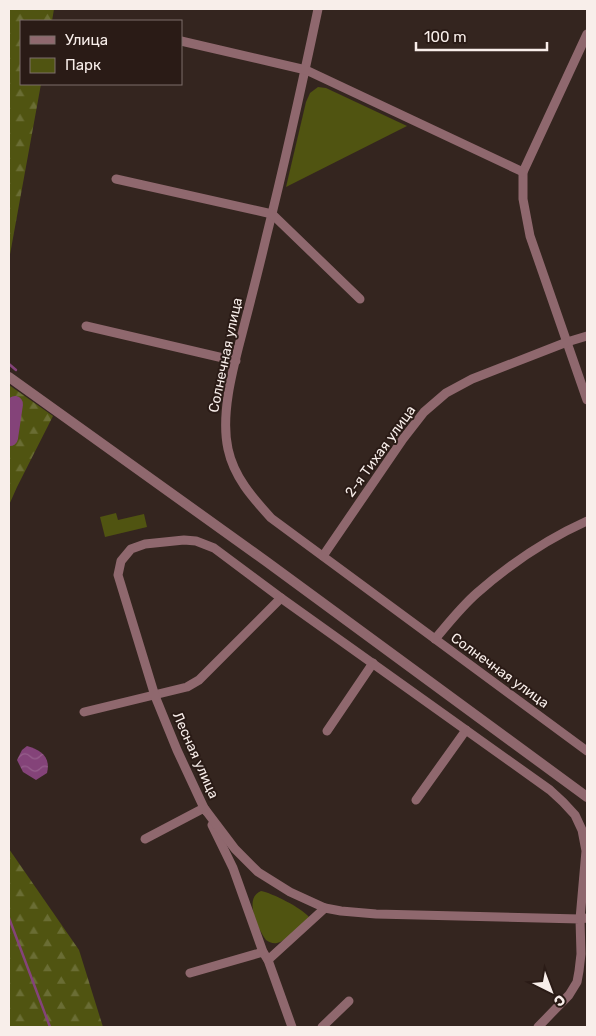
<svg xmlns="http://www.w3.org/2000/svg" width="596" height="1036" viewBox="0 0 596 1036" font-family="Rubik,sans-serif">
	<style>
		.green { fill: #505411 }
		.forest { fill: url(#forest-firs) }
		.water { fill: url(#water-waves) }
		.lines { fill: none; stroke-linecap: round; stroke-linejoin: round }
		.stream { stroke: #844379; stroke-width: 2.5 }
		.river { stroke: #844379; stroke-width: 16 }
		.minor { stroke: #8f686e; stroke-width: 9 }
		.tertiary { stroke: #8f686e; stroke-width: 10 }
		.labels { text-anchor: middle; stroke-width: 4; stroke-linejoin: round; paint-order: stroke }
		.street-label { font-size: 14px; fill: #f8eeea; stroke: #2a1b16 }
	</style>
	<defs>
		<pattern id="forest-firs" width="22" height="20" patternUnits="userSpaceOnUse" patternTransform="scale(1.25)"><rect width="22" height="20" fill="#505411"/><path d="M5 1l3.5 6h-7zM16 11l3.5 6h-7z" fill="#6a6d34"/></pattern>
		<pattern id="water-waves" width="16" height="10" patternUnits="userSpaceOnUse" patternTransform="scale(1.25)"><rect width="16" height="10" fill="#844379"/><path d="M0 5q4-4 8 0t8 0" fill="none" stroke="#965e8c"/></pattern>
	</defs>
	<rect width="100%" height="100%" fill="#34251f"/>
	<g class="green">
		<path d="M 318,87 L 326,88 L 407,126 L 286,187 L 306,102 L 310,93 Z"/>
		<path d="M 116,513 L 118,520 L 144,514 L 147,527 L 105,537 L 100,517 Z"/>
		<path d="M 261,891 C 272,893 302,908 309,917 C 306,924 285,942 277,943 C 273,944 269,942 266,940 C 258,929 243,898 261,891 Z"/>
	</g>
	<g class="forest">
		<path d="M 9,9 L 54,9 L 52,21 L 21,21 L 21,84 L 41,84 L 9,260 Z"/>
		<path d="M 9,385 L 53,416 L 17,487 L 9,505 Z"/>
		<path d="M 9,849 L 79,950 L 103,1027 L 9,1027 Z"/>
	</g>
	<path class="water" d="M 27,746 C 41,750 51,757 47,773 L 36,780 L 23,772 L 17,760 L 22,750 Z"/>
	<g class="lines">
		<g class="stream">
			<path d="M 9,364 L 16,370"/>
			<path d="M 9,442 L 10,438"/>
			<path d="M 9,918 L 50,1027"/>
		</g>
		<path class="river" d="M 10,438 L 15,404"/>
		<g class="minor">
			<path d="M 318,9 C 302,85 285,162 266,238 C 259,268 251,299 243,330 C 234,365 220,413 228,449 C 234,477 252,497 271,518 L 587,751"/>
			<path d="M 587,34 L 523,172 L 523,199 L 530,236 L 587,400"/>
			<path d="M 181,41 L 306,70 L 523,172"/>
			<path d="M 116,179 L 272,214 L 360,299"/>
			<path d="M 86,326 L 236,361"/>
			<path d="M 323,556 L 403,439 L 424,412 L 446,393 L 472,379 L 567,342 L 587,336"/>
			<path d="M 435,639 C 448,624 461,607 477,593 C 510,564 547,539 587,521"/>
			<path d="M 84,712 L 187,687 L 199,680 L 281,598"/>
			<path d="M 327,731 L 373,663"/>
			<path d="M 416,800 L 466,730"/>
			<path d="M 212,825 L 233,868 L 263,952 L 268,960 L 292,1027"/>
			<path d="M 145,839 L 204,808 L 206,811"/>
			<path d="M 268,960 L 325,908"/>
			<path d="M 190,973 L 263,952"/>
			<path d="M 322,1027 L 349,1001"/>
			<path d="M 538,1027 L 569,995 L 577,982 L 579,971 L 581,954 L 580,919 L 586,851 L 582,830 L 575,815 L 563,802 L 550,790 L 281,598 L 214,548 L 196,541 L 184,540 L 145,544 L 131,549 L 121,561 L 118,575 L 155,696 L 177,750 L 204,808 L 235,849 L 258,872 L 290,892 L 325,908 L 341,911 L 376,914 L 580,919 L 587,918"/>
		</g>
		<path class="tertiary" d="M 9,377 L 267,562 L 587,797"/>
	</g>
	<g class="labels">
		<g class="street-label">
			<text transform="translate(225 355) rotate(-78)" y="5">Солнечная улица</text>
			<text transform="translate(380 451) rotate(-54)" y="5">2-я Тихая улица</text>
			<text transform="translate(500 670) rotate(36)" y="5">Солнечная улица</text>
			<text transform="translate(196 755) rotate(66)" y="5">Лесная улица</text>
		</g>
	</g>
	<rect width="596" height="1036" fill="none" stroke="#f8eeea" stroke-width="20"/>
	<rect x="20" y="20" width="162" height="65" fill="#2a1b16" stroke="#7c6f6b"/>
	<rect x="30" y="36" width="25" height="8" fill="#8f686e" stroke="#7c6f6b"/>
	<text x="65" y="45" font-size="15" fill="#f8eeea">Улица</text>
	<rect x="30" y="58" width="25" height="15" fill="#505411" stroke="#7c6f6b"/>
	<text x="65" y="70" font-size="15" fill="#f8eeea">Парк</text>
	<g transform="translate(551 991) rotate(138)" stroke="#2a1b16" stroke-width="4" paint-order="stroke">
	<path d="M0-4L9 19L0 12L-9 19Z" fill="#f8eeea"/>
	<text y="-8" font-size="14" font-weight="bold" text-anchor="middle" fill="#f8eeea">С</text>
	</g>
	<path d="M416 42v8h131v-8" fill="none" stroke="#f8eeea" stroke-width="2.5"/>
	<text x="424" y="42" font-size="15" fill="#f8eeea" stroke="#2a1b16" stroke-width="4" paint-order="stroke">100 m</text>
</svg>
